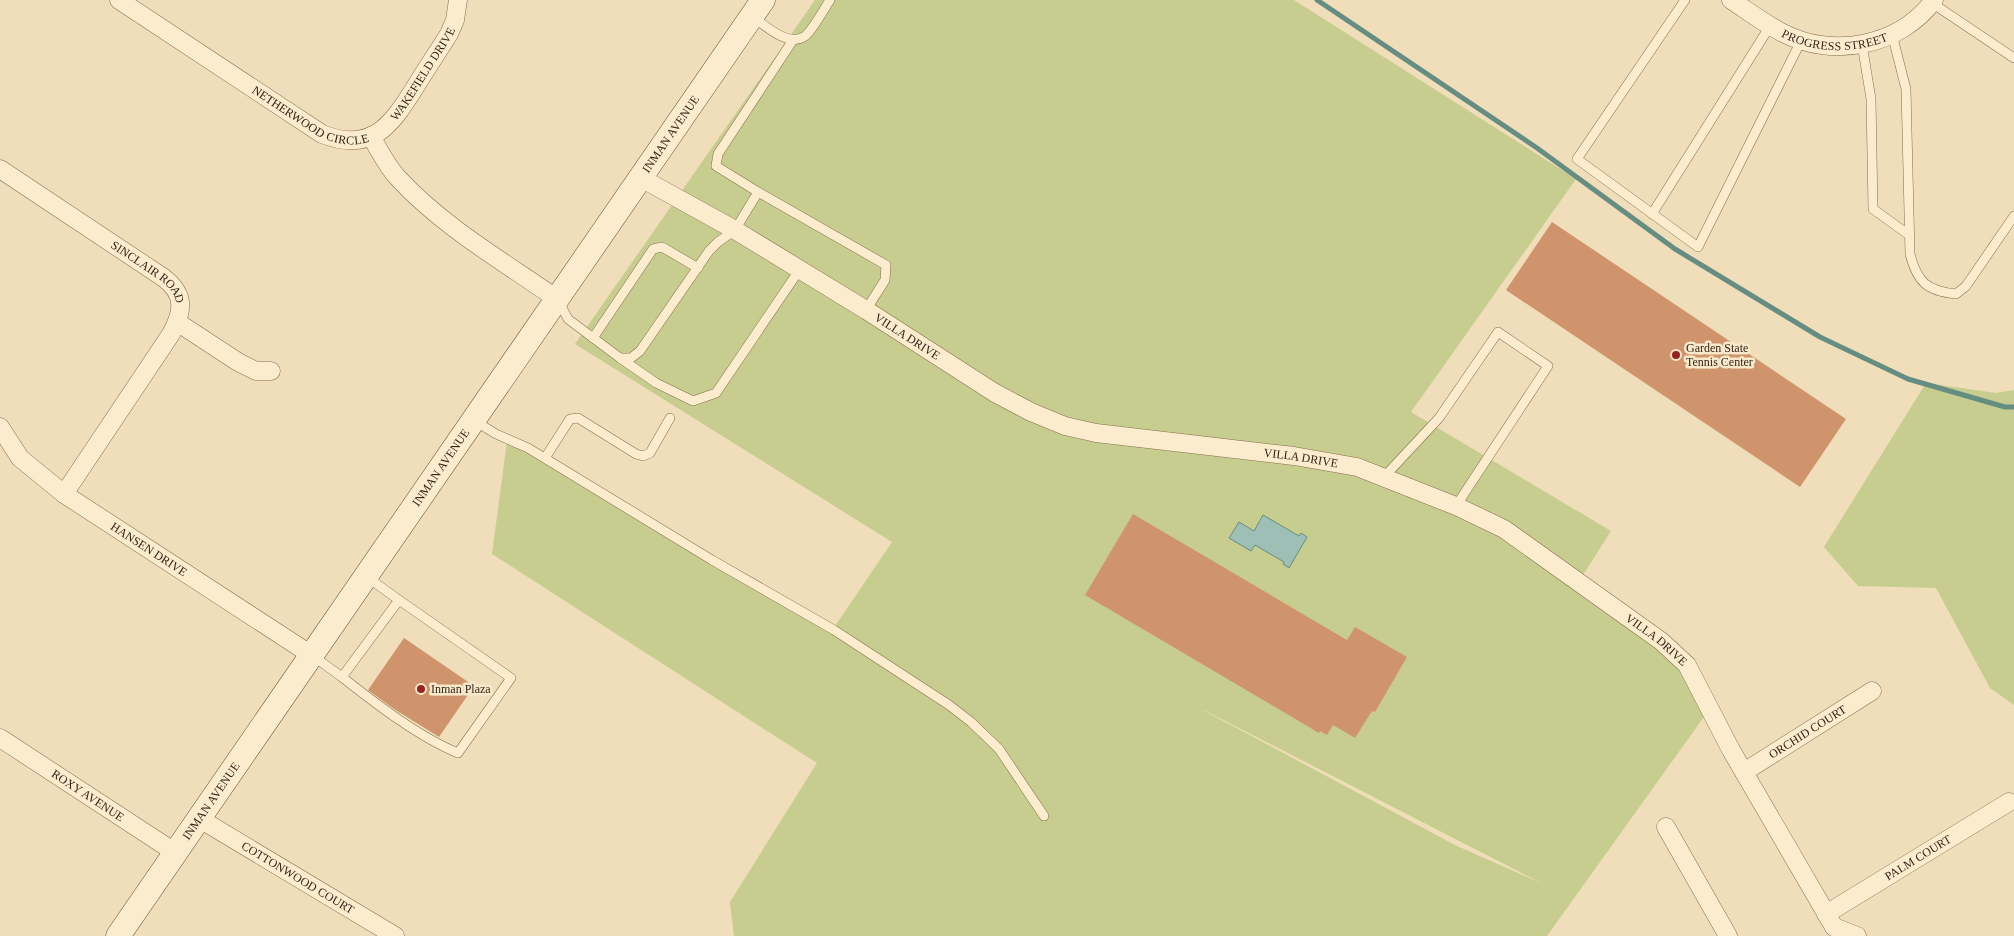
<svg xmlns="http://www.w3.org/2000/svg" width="2014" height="936" viewBox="0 0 2014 936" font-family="Georgia,serif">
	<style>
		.green { fill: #c7cd8e; fill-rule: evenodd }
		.water { fill: #9ebfb5; stroke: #668d82 }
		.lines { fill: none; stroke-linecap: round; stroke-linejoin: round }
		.stream { stroke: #668d82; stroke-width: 5 }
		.building { fill: #d0946d }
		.service-casing { stroke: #866e53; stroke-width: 10 }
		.minor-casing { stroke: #866e53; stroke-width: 19 }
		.secondary-casing { stroke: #684f37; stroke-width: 25 }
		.service { stroke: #faeccc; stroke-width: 9 }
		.minor { stroke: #faeccc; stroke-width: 18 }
		.secondary { stroke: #faeccc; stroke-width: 24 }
		.poi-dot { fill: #982124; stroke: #f7e9c9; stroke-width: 2 }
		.labels { text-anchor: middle; stroke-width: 5; stroke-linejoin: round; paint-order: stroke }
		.street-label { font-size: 12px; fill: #342619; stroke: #f7e9c9 }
		.poi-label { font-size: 12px; fill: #342619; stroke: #f7e9c9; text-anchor: start }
	</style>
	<rect width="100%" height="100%" fill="#efdeb9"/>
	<g class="green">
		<path d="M 815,0 L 1294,0 L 1576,179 L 1411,412 L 1611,531 L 1581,578 L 1662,633 L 1711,707 L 1547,936 L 734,936 L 730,902 L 817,763 L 492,554 L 507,441 L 831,632 L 892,542 L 575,344 ZM 1205,711 L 1206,711 L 1543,884 L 1455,845 Z"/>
		<path d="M 1926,383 L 1996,393 L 2014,390 L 2014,705 L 1990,688 L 1936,588 L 1858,586 L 1824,547 Z"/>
	</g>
	<path class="water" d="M 1263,515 L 1299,536 L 1301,533 L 1307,537 L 1289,568 L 1283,564 L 1284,562 L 1255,545 L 1251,551 L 1229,538 L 1239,522 L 1254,531 Z"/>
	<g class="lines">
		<path class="stream" d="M 1317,0 L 1537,148 L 1675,249 L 1820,337 L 1908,379 L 2005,407 L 2014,407"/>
	</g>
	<g class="building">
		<path d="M 1552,222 L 1846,419 L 1800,487 L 1506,290 Z"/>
		<path d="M 1133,514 L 1347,640 L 1355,627 L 1407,657 L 1375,712 L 1372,711 L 1355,738 L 1333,725 L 1327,735 L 1320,731 L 1319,733 L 1085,595 Z"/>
		<path d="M 404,638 L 474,686 L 439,737 L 394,709 L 368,690 Z"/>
	</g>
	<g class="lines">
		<defs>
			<g id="service">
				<path d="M 1685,0 L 1577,159 L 1698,247 L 1801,41"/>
				<path d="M 1932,3 L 2014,58"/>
				<path d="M 752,16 C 764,25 789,48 805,36 C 812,31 824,9 830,0"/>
				<path d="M 1892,34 L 1906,89 L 1910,254 C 1917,282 1927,291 1956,294 L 1966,286 L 2014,216"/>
				<path d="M 1862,44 L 1871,99 L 1873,209 L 1909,235"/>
				<path d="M 758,192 L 716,166 L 718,154 L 793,40"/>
				<path d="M 1652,214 L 1770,26"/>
				<path d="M 559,302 L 568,319 L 620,358 L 631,358 L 640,351 L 709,251 L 718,242 L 735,230 L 758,192 L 886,265 L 885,280 L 866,310"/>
				<path d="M 593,338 L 653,249 L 662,247 L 698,268"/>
				<path d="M 620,358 L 656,383 L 693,401 L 716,393 L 800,269"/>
				<path d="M 475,421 L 496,434 L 528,448 L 712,560 L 834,630 L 949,705 L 971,722 L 999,749 L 1044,816"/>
				<path d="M 545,458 L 570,419 L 578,418 L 636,454 L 643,456 L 650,453 L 670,418"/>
				<path d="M 1384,477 L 1439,418 L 1498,332 L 1548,366 L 1456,506"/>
				<path d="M 313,656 L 342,677 L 399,600 L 367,577"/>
				<path d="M 342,677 C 376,704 419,737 458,753 L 511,678 L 399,600"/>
			</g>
			<g id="minor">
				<path id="s1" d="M 119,0 L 322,134 C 371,153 390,127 414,89 C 425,71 437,53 449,34 L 455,20 L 458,0"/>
				<path id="s2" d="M 1731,0 C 1748,11 1765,24 1783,33 C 1833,59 1900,46 1934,0"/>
				<path d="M 371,136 C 379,150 387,166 398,178 C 442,226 504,262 557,299"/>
				<path id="s3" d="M 0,169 L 164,278 C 186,295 183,312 171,334 L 64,494"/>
				<path id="s4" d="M 641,178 L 735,230 L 866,310 L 995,393 L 1031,412 L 1065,426 L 1096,433 L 1294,456 L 1357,467 L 1456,506 L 1504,529 L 1661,641 L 1687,665 L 1731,750 L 1834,927"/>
				<path d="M 177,322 L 238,362 L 256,371 L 271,371"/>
				<path id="s5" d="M 0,427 L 20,458 L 64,494 L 313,656"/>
				<path id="s6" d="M 0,738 L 176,853"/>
				<path id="s7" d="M 1744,772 L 1872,691"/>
				<path id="s8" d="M 200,819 L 395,936"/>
				<path d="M 1666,827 L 1728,936"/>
				<path id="s9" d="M 1826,914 L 2009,802"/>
				<path d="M 1834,927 L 1857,936"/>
			</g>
			<g id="secondary">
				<path id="s10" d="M 118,936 L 763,0"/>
			</g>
		</defs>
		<use href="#service" class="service-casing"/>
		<use href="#minor" class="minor-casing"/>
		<use href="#secondary" class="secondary-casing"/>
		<use href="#service" class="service"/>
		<use href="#minor" class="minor"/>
		<use href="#secondary" class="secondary"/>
	</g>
	<g class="poi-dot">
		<circle cx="1676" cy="355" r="5"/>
		<circle cx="421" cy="689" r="5"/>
	</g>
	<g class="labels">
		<g class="street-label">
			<text dy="4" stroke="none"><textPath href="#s2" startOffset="115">PROGRESS STREET</textPath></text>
			<text dy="4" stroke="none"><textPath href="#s1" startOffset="376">WAKEFIELD DRIVE</textPath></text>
			<text dy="4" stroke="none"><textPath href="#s1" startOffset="226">NETHERWOOD CIRCLE</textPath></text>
			<text dy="4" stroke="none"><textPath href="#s10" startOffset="974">INMAN AVENUE</textPath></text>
			<text dy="4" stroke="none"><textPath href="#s3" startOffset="181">SINCLAIR ROAD</textPath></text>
			<text dy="4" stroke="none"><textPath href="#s4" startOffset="310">VILLA DRIVE</textPath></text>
			<text dy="4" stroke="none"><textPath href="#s4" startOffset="730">VILLA DRIVE</textPath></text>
			<text dy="4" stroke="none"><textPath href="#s10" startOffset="569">INMAN AVENUE</textPath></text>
			<text dy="4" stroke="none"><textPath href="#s5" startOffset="195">HANSEN DRIVE</textPath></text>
			<text dy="4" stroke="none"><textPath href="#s4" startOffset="1135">VILLA DRIVE</textPath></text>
			<text dy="4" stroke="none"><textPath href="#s7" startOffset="75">ORCHID COURT</textPath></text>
			<text dy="4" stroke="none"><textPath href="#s6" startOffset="105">ROXY AVENUE</textPath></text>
			<text dy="4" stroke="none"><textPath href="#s10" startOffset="164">INMAN AVENUE</textPath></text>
			<text dy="4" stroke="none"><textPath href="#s9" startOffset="108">PALM COURT</textPath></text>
			<text dy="4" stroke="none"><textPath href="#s8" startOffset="114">COTTONWOOD COURT</textPath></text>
		</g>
		<g class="poi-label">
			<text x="1686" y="352">Garden State<tspan x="1686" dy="14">Tennis Center</tspan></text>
			<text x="431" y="693">Inman Plaza</text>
		</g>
	</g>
</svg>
